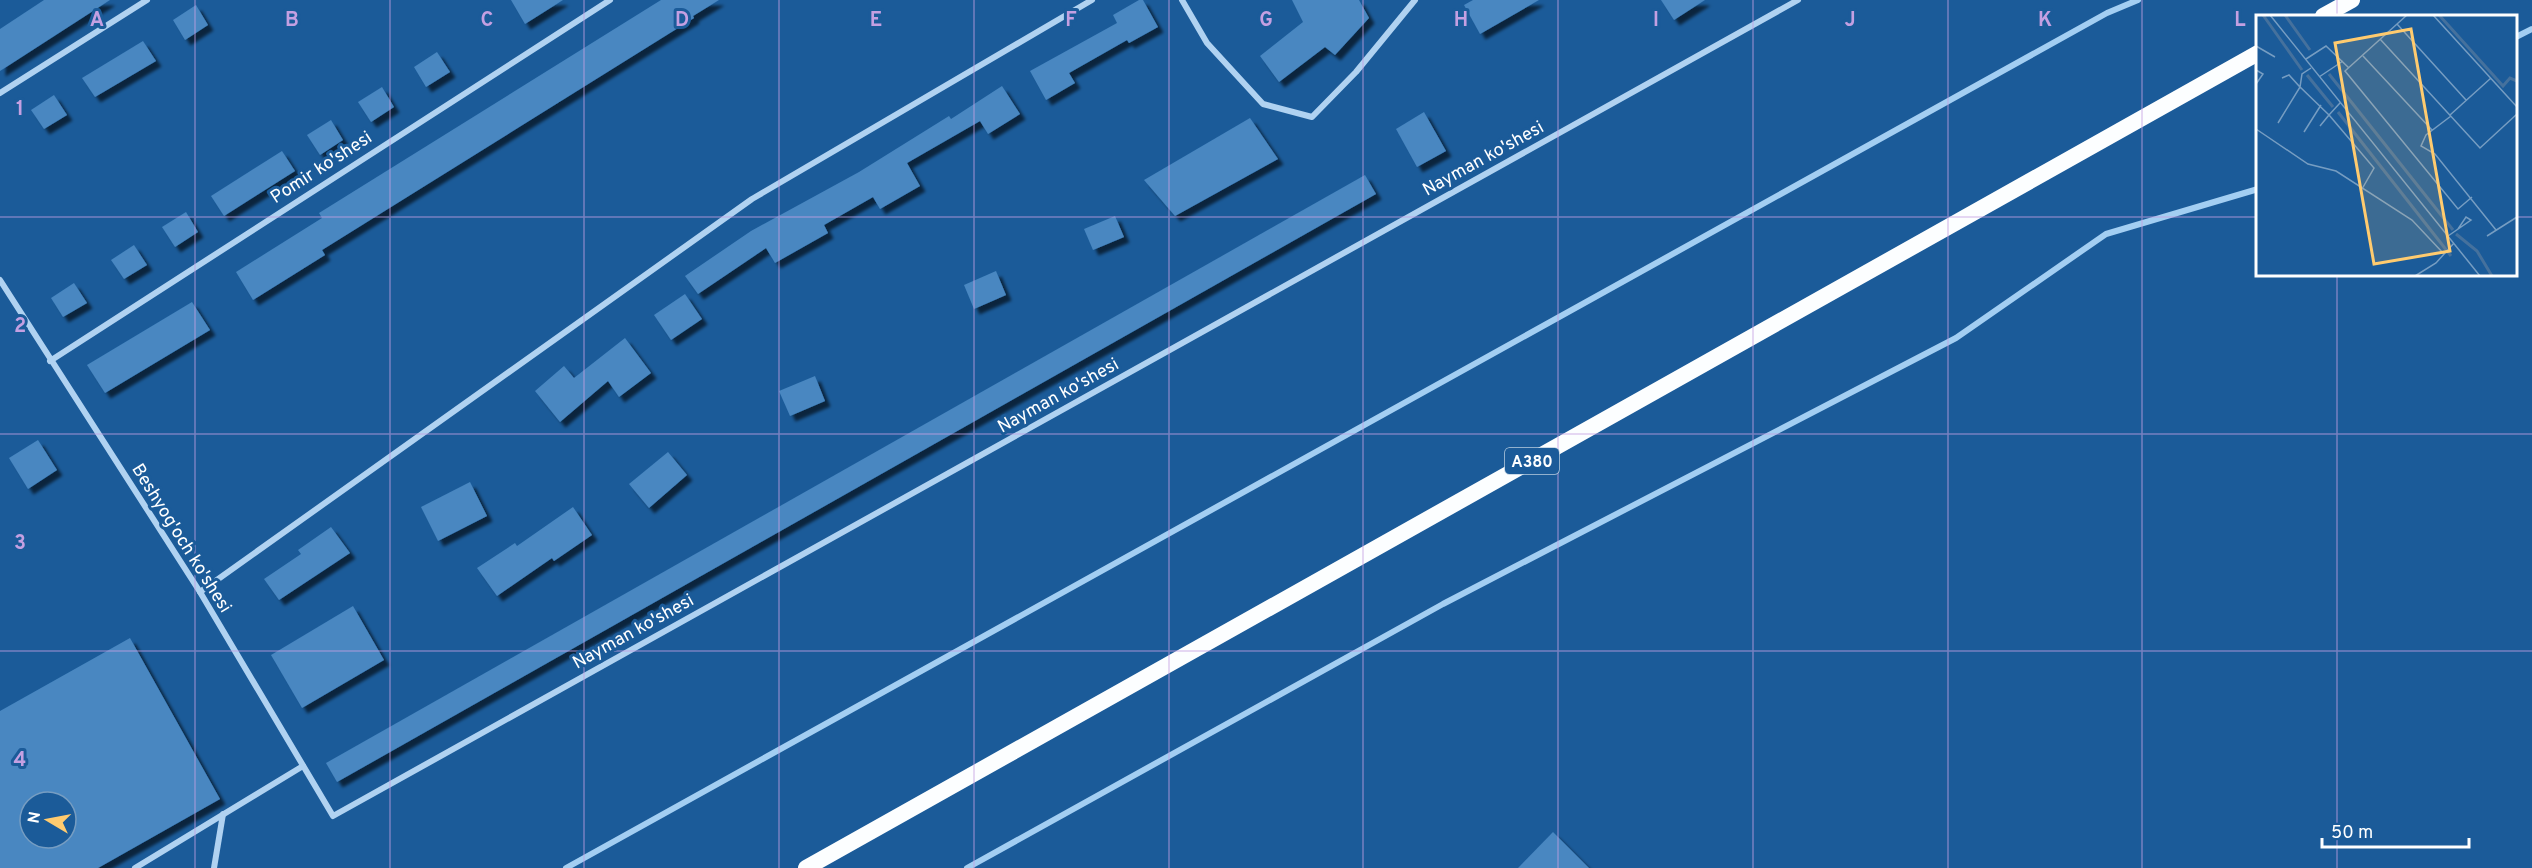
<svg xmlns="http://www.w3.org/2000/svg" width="2532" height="868" viewBox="0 0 2532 868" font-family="Overpass,sans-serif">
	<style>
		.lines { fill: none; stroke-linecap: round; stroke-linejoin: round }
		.stream { stroke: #a3cef2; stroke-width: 6 }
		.building { fill: #4887c1; fill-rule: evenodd; filter: url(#shadow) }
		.minor { stroke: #b0d2f1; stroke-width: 6 }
		.trunk { stroke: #fcfeff; stroke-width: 16 }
		.grid { fill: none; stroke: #c4a0e2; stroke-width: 1.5; stroke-opacity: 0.55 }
		.labels { text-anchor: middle; stroke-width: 6; stroke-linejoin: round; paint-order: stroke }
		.shield { fill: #1b5b99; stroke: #bbcee0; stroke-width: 1.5 }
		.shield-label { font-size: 16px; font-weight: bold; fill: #fff }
		.street-label { font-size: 18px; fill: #fff; stroke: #1b5b99 }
		.inset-river { fill: none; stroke: #45719d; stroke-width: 3 }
		.inset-road { fill: none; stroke: #769dc2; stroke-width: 1.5 }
		.view { fill: #ffcb6f; fill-opacity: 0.15; stroke: #ffcb6f; stroke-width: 3 }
		.inset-edge { fill: none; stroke: #fff; stroke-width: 3 }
		.grid-label { font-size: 20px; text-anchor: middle; font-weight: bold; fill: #c4a0e2; stroke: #1b5b99; stroke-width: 6; stroke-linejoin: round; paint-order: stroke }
	</style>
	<defs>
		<filter id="shadow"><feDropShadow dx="5.5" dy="5.5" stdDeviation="1.5" flood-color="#0009"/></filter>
	</defs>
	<rect width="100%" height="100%" fill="#1b5b99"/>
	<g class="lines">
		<g class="stream">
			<path d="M 2516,37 L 2532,29"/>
			<path d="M 566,868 L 2107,13 L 2138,0"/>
			<path d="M 967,868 L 1443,604 L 1956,338 L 2106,234 L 2258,189"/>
		</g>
	</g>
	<g class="building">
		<path d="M 44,0 L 110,0 L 0,71 L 0,29 Z"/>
		<path d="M 511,0 L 563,0 L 525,24 Z"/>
		<path d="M 661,0 L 719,0 L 693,16 L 694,18 L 322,250 L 325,255 L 253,300 L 236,272 L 322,218 L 319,213 Z"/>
		<path d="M 1139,0 L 1143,0 L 1158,27 L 1129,43 L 1127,40 L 1069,73 L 1075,83 L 1046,100 L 1030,71 L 1117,23 L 1113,15 Z"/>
		<path d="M 1292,0 L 1359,0 L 1369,18 L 1335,55 L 1325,47 L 1279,82 L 1260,56 L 1303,22 Z"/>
		<path d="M 1473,0 L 1539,0 L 1480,34 L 1464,5 Z"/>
		<path d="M 1661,0 L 1705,0 L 1674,20 Z"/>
		<path d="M 196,5 L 208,25 L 185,40 L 173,20 Z"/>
		<path d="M 143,41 L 156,61 L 95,97 L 82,78 Z"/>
		<path d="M 437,52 L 450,72 L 426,87 L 414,67 Z"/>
		<path d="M 1002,86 L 1020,114 L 988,134 L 980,121 L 907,163 L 920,186 L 880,209 L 873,197 L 824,225 L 828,233 L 775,263 L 766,248 L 698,294 L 685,276 L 751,231 L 859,172 L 949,116 L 951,119 Z"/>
		<path d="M 382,87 L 394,107 L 371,122 L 358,102 Z"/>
		<path d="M 54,95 L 67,115 L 44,129 L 31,110 Z"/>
		<path d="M 1424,112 L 1446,151 L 1417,167 L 1396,129 Z"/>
		<path d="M 1250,118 L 1278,159 L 1175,216 L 1144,180 Z"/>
		<path d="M 331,120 L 343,140 L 320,155 L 307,135 Z"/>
		<path d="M 282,151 L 295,171 L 224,216 L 211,196 Z"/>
		<path d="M 1365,175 L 1376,194 L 337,782 L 326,763 Z"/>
		<path d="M 186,212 L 198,232 L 175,247 L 162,227 Z"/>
		<path d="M 1115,216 L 1124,237 L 1093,250 L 1084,229 Z"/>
		<path d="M 134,245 L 147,265 L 124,279 L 111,260 Z"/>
		<path d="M 996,271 L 1006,295 L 974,309 L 964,285 Z"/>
		<path d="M 74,283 L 87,303 L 63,317 L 51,298 Z"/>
		<path d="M 685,294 L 702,319 L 671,340 L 654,315 Z"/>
		<path d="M 192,302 L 210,330 L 105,393 L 87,365 Z"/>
		<path d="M 625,338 L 651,373 L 619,397 L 608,381 L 560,422 L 535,391 L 564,366 L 574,378 Z"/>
		<path d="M 815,376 L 825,401 L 790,416 L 779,391 Z"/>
		<path d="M 38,440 L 57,470 L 28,489 L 9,458 Z"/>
		<path d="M 668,452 L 687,475 L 649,508 L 629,484 Z"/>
		<path d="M 470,482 L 487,516 L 438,541 L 421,507 Z"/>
		<path d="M 573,507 L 592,535 L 554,561 L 552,558 L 497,596 L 477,568 L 515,543 L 517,546 Z"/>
		<path d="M 331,527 L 350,553 L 279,600 L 264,579 L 301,554 L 298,550 Z"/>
		<path d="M 353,606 L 384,660 L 302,708 L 271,655 Z"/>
		<path d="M 130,638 L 220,799 L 98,868 L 0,868 L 0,711 ZM 30,802 L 66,802 L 66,838 L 30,838 Z"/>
		<path d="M 1553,832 L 1589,868 L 1518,868 Z"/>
	</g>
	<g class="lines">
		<g class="minor">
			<path d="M 1182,0 L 1207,43 L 1263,104 L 1312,117 L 1356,72 L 1415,0"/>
			<path d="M 0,93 L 147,0"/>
			<path d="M 0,280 L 200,592 L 333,816 L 1798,0"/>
			<path d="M 50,361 L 610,0"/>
			<path d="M 200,592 L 752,199 L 1092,0"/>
			<path d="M 135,868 L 303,766"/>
			<path d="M 214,868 L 223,814"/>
		</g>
		<g class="trunk">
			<path d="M 2323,16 L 2352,0"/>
			<path d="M 806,868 L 2258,53"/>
		</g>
	</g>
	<path class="grid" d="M 195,0 L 195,868M 390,0 L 390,868M 584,0 L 584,868M 779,0 L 779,868M 974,0 L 974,868M 1169,0 L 1169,868M 1363,0 L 1363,868M 1558,0 L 1558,868M 1753,0 L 1753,868M 1948,0 L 1948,868M 2142,0 L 2142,868M 2337,0 L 2337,16M 0,217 L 2258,217M 2516,217 L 2532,217M 2337,274 L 2337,868M 0,434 L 2532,434M 0,651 L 2532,651"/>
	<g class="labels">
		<rect class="shield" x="1505" y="448" width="54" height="26" rx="4.5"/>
		<g class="shield-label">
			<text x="1532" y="467">A380</text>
		</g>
		<g class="street-label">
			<text transform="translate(1483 158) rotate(-29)" y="6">Nayman ko'shesi</text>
			<text transform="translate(321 167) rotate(-33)" y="6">Pomir ko'shesi</text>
			<text transform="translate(1058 395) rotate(-29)" y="6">Nayman ko'shesi</text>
			<text transform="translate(182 538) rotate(58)" y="6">Beshyog'och ko'shesi</text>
			<text transform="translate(633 631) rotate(-29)" y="6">Nayman ko'shesi</text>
		</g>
	</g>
	<g transform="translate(2256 15)">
		<rect width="261" height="261" fill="#1b5b99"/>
		<path class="inset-river" d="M 7,0 L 46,55M 29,0 L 54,35M 183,0 L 247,71 L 254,63 L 261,66M 73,59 L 197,215M 51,60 L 77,92M 82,97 L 195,241M 200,219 L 221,236 L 236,261"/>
		<path class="inset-road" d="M 14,0 L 224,261M 151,0 L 89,56 L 202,194 L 216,182M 177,0 L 261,92M 141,9 L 210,85M 124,24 L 224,133 L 261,99M 0,31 L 19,42M 107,41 L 176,115M 50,44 L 70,31 L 93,53M 0,55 L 7,59 L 0,69M 63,62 L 87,46M 26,63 L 33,60 L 44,72 L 46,59 L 55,53M 194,100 L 235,63M 195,101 L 170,120 L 165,131 L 179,139 L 240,215M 22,108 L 44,72 L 73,100 L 84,88M 64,111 L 73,100 L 118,153 L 106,174M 0,114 L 52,149 L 80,156 L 156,205 L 188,239M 48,117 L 65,90M 192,221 L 215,205 L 210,202 L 202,214M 231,221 L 261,202M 159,261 L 180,248 L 198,228"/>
		<path class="view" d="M 155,14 L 194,236 L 118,249 L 79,28 Z"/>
		<rect width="261" height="261" class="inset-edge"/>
	</g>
	<g class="grid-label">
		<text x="97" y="26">A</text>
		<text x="292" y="26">B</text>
		<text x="487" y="26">C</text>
		<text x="682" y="26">D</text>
		<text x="876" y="26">E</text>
		<text x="1071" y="26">F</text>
		<text x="1266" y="26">G</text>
		<text x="1461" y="26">H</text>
		<text x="1656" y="26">I</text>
		<text x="1850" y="26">J</text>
		<text x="2045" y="26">K</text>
		<text x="2240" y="26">L</text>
		<text x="20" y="115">1</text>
		<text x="20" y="332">2</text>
		<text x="20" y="549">3</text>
		<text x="20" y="766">4</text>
	</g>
	<g transform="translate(48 820) rotate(280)"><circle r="28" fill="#1b5b99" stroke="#769dc2" stroke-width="1.5"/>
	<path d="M0-4.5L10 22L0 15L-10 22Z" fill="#ffcb6f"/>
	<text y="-9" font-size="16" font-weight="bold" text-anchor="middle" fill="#ffffff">N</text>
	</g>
	<path d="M2322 838v9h147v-9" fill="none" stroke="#ffffff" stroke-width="3"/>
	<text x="2331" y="838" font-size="18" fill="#ffffff" stroke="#1b5b99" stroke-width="4.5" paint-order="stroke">50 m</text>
</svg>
